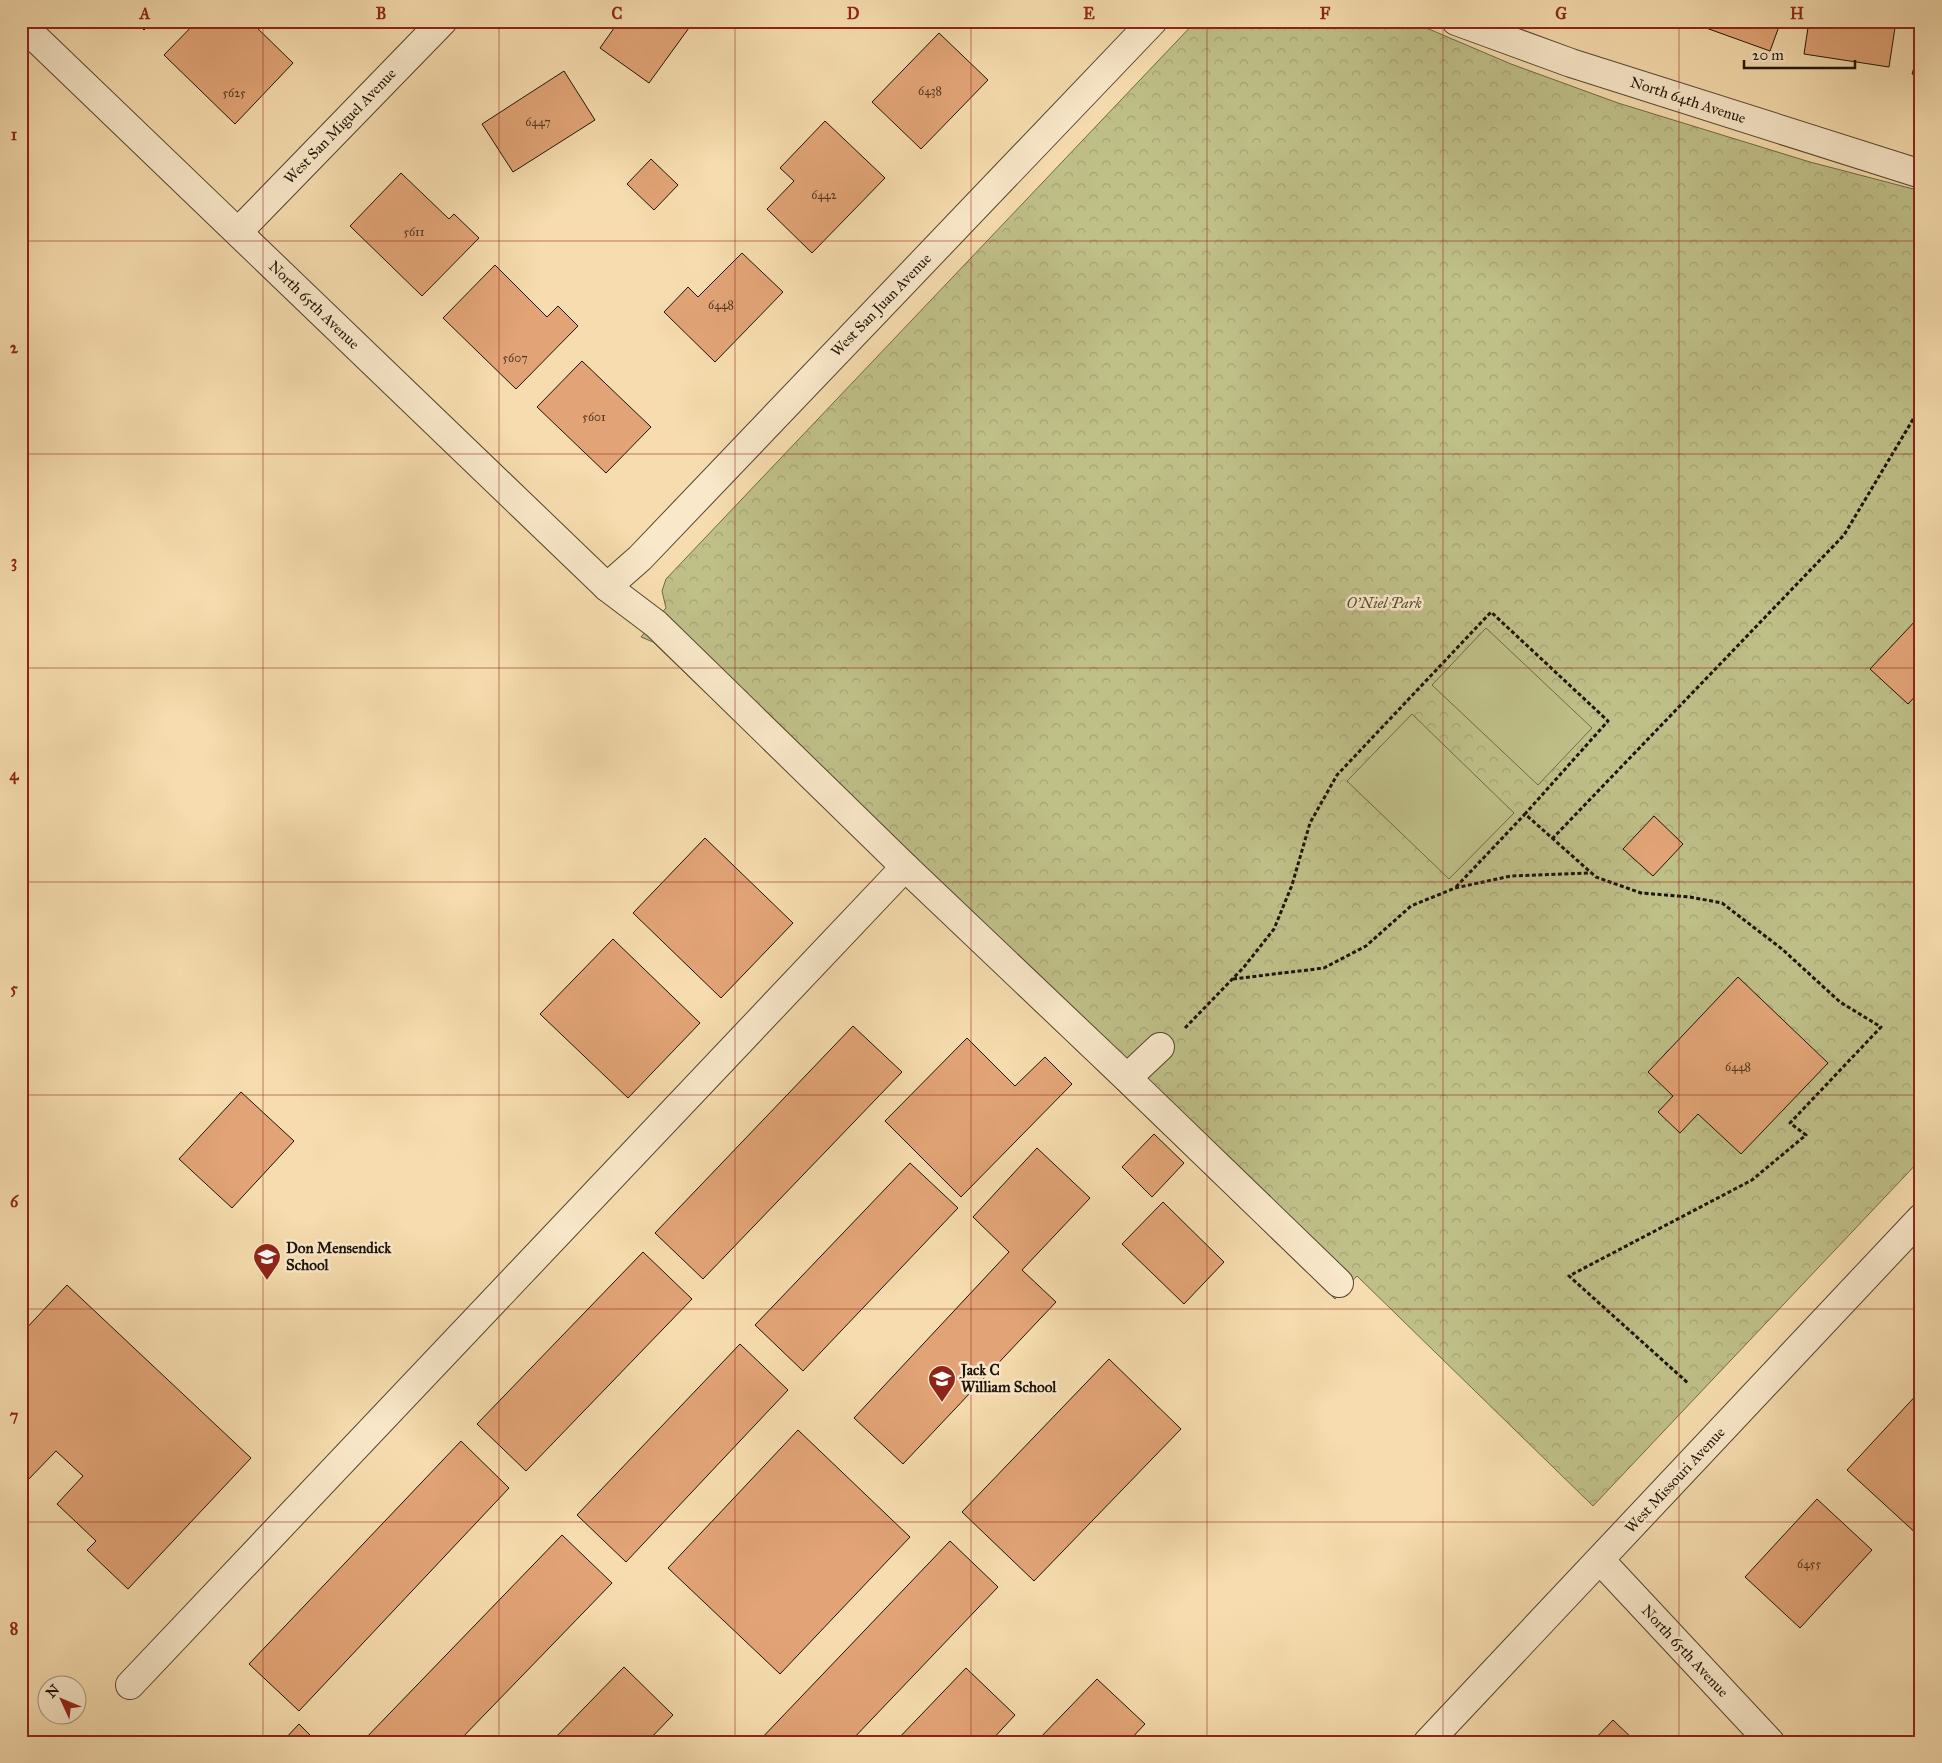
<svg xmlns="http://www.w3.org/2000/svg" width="1942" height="1763" viewBox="0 0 1942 1763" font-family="'IM FELL Great Primer',serif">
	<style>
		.forest { fill: url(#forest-crowns); stroke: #6f6946 }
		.pitch { fill: #bfbf88; stroke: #6f6946 }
		.building { fill: #e2a476; stroke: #1f1305 }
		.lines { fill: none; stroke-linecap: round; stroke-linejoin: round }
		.minor-casing { stroke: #55452f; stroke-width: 30 }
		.path { stroke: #1f1305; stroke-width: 3; stroke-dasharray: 4 2.5; stroke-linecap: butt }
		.minor { stroke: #f9e8ca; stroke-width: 28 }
		.grid { fill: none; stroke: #8f2418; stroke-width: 1; stroke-opacity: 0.55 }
		.labels { text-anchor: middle; stroke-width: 5; stroke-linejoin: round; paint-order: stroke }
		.number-label { font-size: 12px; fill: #503721 }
		.street-label { font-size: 15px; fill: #1f1305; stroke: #f9e8ca }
		.park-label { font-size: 15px; font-style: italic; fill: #574f33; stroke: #f9e8ca }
		.poi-label { font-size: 15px; font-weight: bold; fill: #1f1305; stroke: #f9e8ca; text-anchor: start }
		.neatline { fill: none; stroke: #8f2418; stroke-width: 2 }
		.grid-label { font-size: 16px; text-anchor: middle; font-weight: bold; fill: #8f2418 }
	</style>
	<defs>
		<pattern id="forest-crowns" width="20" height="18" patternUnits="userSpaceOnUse" patternTransform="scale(1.25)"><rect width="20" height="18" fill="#bfbf88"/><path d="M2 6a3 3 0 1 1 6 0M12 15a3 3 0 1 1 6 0" fill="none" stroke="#a4a374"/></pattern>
	</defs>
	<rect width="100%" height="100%" fill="#f6dcae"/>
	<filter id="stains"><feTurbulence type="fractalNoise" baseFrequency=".004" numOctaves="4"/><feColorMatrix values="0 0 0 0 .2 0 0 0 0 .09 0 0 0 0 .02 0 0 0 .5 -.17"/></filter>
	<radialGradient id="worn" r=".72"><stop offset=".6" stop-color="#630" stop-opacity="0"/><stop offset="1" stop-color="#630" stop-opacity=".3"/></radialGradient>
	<path class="forest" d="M 1196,21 L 1410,21 L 1511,64 L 1618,103 L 1810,162 L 1921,191 L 1921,1159 L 1593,1506 L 1357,1276 L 1335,1299 L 653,642 L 641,637 L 666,608 L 662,591 L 666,579 Z"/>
	<g class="pitch">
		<path d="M 1486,628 L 1592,728 L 1538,785 L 1432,685 Z"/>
		<path d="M 1412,714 L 1514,813 L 1449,879 L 1347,781 Z"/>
	</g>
	<g class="building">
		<path d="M 135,21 L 152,21 L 144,30 Z"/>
		<path d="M 197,21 L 250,21 L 293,63 L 235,124 L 164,55 Z"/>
		<path d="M 619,21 L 694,21 L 649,83 L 600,48 Z"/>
		<path d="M 1695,21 L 1781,21 L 1770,51 L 1695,24 Z"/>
		<path d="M 1809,21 L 1896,21 L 1889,67 L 1804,54 Z"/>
		<path d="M 939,33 L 988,80 L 921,149 L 872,102 Z"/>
		<path d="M 1921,45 L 1921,77 L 1912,74 Z"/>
		<path d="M 564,71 L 595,120 L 513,172 L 482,124 Z"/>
		<path d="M 825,121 L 885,178 L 812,253 L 767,209 L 794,181 L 780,168 Z"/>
		<path d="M 651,159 L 678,185 L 654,210 L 627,184 Z"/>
		<path d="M 401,173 L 449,219 L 454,214 L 479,238 L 422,296 L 350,226 Z"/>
		<path d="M 742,253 L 783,292 L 715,362 L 664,312 L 688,287 L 698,297 Z"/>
		<path d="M 495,265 L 547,317 L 558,306 L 578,326 L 516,389 L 443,318 Z"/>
		<path d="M 582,361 L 651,427 L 606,473 L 537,407 Z"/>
		<path d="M 1918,618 L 1921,621 L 1921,690 L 1908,704 L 1870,669 Z"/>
		<path d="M 1654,816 L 1683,844 L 1653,876 L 1623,849 Z"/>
		<path d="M 705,838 L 793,923 L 721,998 L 633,913 Z"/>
		<path d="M 613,939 L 700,1023 L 628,1098 L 540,1014 Z"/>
		<path d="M 1738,977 L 1828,1063 L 1741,1154 L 1698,1114 L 1680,1133 L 1658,1112 L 1673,1096 L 1648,1072 Z"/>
		<path d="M 853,1026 L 902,1072 L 703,1279 L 655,1233 Z"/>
		<path d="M 967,1038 L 1015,1086 L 1045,1057 L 1072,1084 L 961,1197 L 885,1121 Z"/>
		<path d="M 241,1092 L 294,1141 L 232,1208 L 179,1159 Z"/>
		<path d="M 1154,1134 L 1184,1163 L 1152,1197 L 1122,1167 Z"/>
		<path d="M 1037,1148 L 1090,1198 L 1022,1270 L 1056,1302 L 903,1464 L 854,1418 L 1009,1252 L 973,1217 Z"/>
		<path d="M 910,1163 L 958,1208 L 803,1371 L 755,1325 Z"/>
		<path d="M 1163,1202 L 1224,1262 L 1184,1304 L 1122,1244 Z"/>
		<path d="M 643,1252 L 692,1299 L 526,1471 L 477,1424 Z"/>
		<path d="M 67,1285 L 251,1458 L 128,1589 L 87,1550 L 96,1541 L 57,1504 L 83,1476 L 56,1451 L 24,1484 L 21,1481 L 21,1334 Z"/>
		<path d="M 740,1344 L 788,1390 L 626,1562 L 577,1515 Z"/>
		<path d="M 1109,1359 L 1181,1429 L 1034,1581 L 962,1512 Z"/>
		<path d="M 1921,1390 L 1921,1536 L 1920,1537 L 1847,1470 Z"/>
		<path d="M 798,1430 L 910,1537 L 780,1674 L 668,1568 Z"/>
		<path d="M 461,1441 L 509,1488 L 299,1711 L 249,1664 Z"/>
		<path d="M 1817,1499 L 1872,1550 L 1800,1628 L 1745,1577 Z"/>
		<path d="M 562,1535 L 612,1583 L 458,1742 L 362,1742 Z"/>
		<path d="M 950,1541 L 998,1587 L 850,1742 L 758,1742 Z"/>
		<path d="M 624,1667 L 673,1715 L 647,1742 L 551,1742 Z"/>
		<path d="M 966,1668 L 1015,1715 L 990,1742 L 895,1742 Z"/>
		<path d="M 1097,1679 L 1145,1724 L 1128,1742 L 1036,1742 Z"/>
		<path d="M 1613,1720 L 1636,1742 L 1592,1742 Z"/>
		<path d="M 299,1724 L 317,1742 L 282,1742 Z"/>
	</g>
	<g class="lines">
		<defs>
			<g id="minor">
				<path d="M 1456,21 L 1571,63 L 1921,174"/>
				<path d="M 21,24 L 607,587 L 656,624 L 905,867 L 1127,1078 L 1339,1283"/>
				<path d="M 238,232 L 443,21"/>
				<path d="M 607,587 L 640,558 L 1153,21"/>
				<path d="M 1127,1078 L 1160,1047"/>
				<path d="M 1600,1560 L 1770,1742"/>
				<path d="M 130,1685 L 905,867"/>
				<path d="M 1428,1742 L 1921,1218"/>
			</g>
		</defs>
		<use href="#minor" class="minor-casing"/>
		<g class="path">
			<path d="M 1552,839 L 1844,535 L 1921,406"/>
			<path d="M 1456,887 L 1525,814"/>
			<path d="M 1233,979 L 1324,968 L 1366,946 L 1411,906 L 1455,888 L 1511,876 L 1590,873"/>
			<path d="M 1185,1028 L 1244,967 L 1274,929 L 1292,885 L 1310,823 L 1337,775 L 1491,612 L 1608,721 L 1525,814 L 1596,877 L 1641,893 L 1690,897 L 1722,903 L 1782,949 L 1840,1002 L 1881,1027 L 1790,1123 L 1806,1135 L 1752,1180 L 1569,1276 L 1689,1384"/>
		</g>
		<use href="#minor" class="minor"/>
	</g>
	<path class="grid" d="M 263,21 L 263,1742M 499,21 L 499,1742M 735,21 L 735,1742M 971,21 L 971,1742M 1207,21 L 1207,1742M 1443,21 L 1443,1742M 1679,21 L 1679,1742M 21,241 L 1921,241M 21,454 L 1921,454M 21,668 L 1921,668M 21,882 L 1921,882M 21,1095 L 1921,1095M 21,1309 L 1921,1309M 21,1522 L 1921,1522"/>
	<defs>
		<symbol id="school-pin" viewBox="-11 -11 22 30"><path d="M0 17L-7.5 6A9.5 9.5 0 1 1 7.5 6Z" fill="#8f2418" stroke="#f9e8ca"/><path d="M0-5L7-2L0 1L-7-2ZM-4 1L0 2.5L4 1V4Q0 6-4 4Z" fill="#fff"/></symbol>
	</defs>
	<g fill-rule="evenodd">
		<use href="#school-pin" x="251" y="1241" width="32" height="43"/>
		<use href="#school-pin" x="926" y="1363" width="32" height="43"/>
	</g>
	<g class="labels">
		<g class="number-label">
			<text x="930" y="95">6438</text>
			<text x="234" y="97">5625</text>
			<text x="538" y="126">6447</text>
			<text x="824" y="199">6442</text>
			<text x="414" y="236">5611</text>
			<text x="721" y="309">6448</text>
			<text x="515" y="362">5607</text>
			<text x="594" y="421">5601</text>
			<text x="1738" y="1071">6448</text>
			<text x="1809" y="1568">6455</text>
		</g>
		<g class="street-label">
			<text transform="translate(1688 100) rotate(18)" y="5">North 64th Avenue</text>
			<text transform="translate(340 126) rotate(-46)" y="5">West San Miguel Avenue</text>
			<text transform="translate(314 305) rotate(44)" y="5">North 65th Avenue</text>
			<text transform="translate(881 305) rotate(-46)" y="5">West San Juan Avenue</text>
			<text transform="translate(1675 1480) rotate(-47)" y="5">West Missouri Avenue</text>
			<text transform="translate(1685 1651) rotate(47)" y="5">North 65th Avenue</text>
		</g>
		<g class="park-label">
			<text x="1384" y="608">O'Niel Park</text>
		</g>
		<g class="poi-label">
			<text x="286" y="1253">Don Mensendick<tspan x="286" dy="17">School</tspan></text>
			<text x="961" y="1375">Jack C<tspan x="961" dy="17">William School</tspan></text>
		</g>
	</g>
	<rect width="1942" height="1763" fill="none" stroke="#f6dcae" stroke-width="55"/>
	<g transform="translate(62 1700) rotate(314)"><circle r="24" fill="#f9e8ca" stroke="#a2937b"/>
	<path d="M0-4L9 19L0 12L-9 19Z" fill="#8f2418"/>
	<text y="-8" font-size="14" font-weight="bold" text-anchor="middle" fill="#1f1305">N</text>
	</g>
	<path d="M1744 60v8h111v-8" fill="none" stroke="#1f1305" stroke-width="2.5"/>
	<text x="1752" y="60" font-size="15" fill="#1f1305" stroke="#f9e8ca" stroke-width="4" paint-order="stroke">20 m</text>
	<rect x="28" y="28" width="1886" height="1708" class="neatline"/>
	<g class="grid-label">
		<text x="145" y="19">A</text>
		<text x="381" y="19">B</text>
		<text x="617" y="19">C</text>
		<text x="853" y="19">D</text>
		<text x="1089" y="19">E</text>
		<text x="1325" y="19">F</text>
		<text x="1561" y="19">G</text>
		<text x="1797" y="19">H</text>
		<text x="14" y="140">1</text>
		<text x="14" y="353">2</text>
		<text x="14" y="567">3</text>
		<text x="14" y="780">4</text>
		<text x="14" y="994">5</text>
		<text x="14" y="1207">6</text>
		<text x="14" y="1421">7</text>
		<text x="14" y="1634">8</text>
	</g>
	<rect width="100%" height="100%" filter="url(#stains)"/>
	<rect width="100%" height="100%" fill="url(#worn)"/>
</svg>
